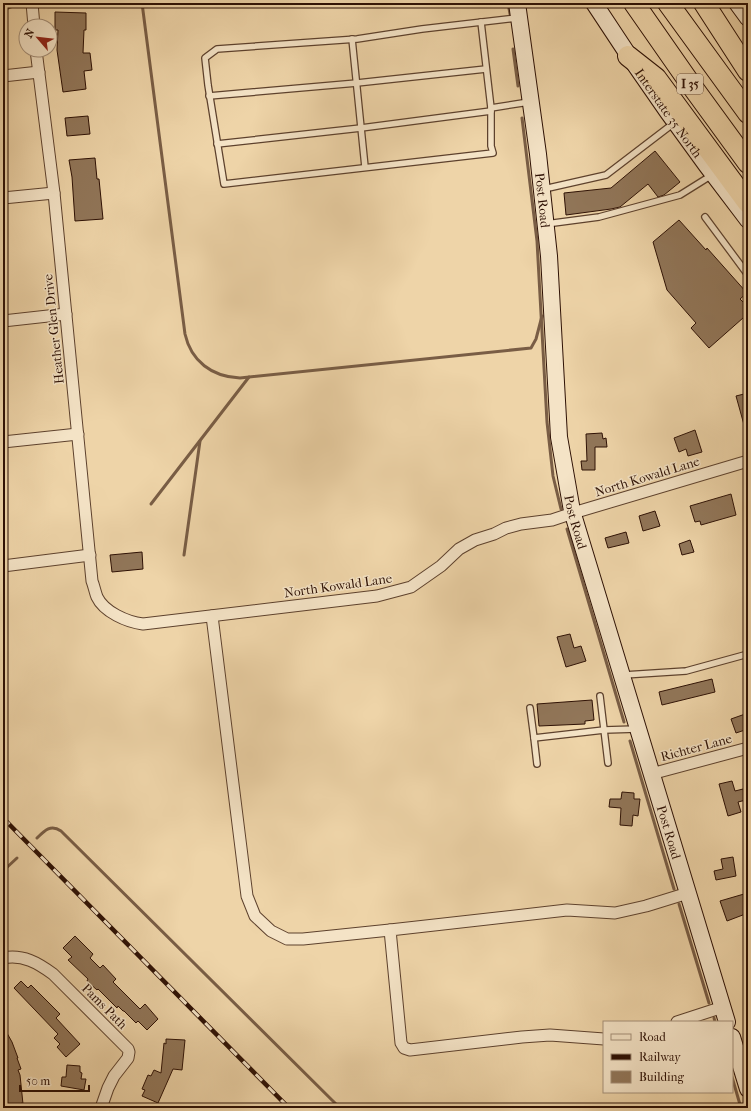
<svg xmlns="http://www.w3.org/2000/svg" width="751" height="1111" viewBox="0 0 751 1111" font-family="'IM FELL French Canon',serif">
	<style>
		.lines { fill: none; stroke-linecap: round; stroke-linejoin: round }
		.stream { stroke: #795d45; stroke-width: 3 }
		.building { fill: #917659; stroke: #2d1004 }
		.lane-casing { stroke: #5d412d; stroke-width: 8 }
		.street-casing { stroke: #5d412d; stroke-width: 13 }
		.secondary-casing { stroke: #2d1004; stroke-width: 18 }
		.highway-casing { stroke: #2d1004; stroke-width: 22 }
		.lane { stroke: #f4e3c6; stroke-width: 5.5 }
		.street { stroke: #f4e3c6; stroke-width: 11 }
		.secondary { stroke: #f4e3c6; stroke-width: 16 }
		.highway { stroke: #eed4a8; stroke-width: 20 }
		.rail-casing { stroke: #2d1004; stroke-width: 4.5 }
		.rail { stroke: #f4e3c6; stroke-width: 3; stroke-dasharray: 9; stroke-linecap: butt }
		.labels { text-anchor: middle; stroke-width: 3; stroke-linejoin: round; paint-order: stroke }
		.shield { fill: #f4e3c6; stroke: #694f3e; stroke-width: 1 }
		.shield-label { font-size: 12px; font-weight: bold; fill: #2d1004 }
		.street-label { font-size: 13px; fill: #2d1004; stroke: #f4e3c6 }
	</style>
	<rect width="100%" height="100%" fill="#eed4a8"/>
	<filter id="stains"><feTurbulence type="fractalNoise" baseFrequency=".005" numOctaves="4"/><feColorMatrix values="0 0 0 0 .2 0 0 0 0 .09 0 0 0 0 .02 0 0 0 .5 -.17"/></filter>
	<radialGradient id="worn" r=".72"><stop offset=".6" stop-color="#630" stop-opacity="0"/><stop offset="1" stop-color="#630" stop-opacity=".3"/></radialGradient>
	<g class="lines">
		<g class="stream">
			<path d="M 142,3 L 185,334 C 191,361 212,377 240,378 L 531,348 L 536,339 L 542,316"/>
			<path d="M 508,3 L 510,14"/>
			<path d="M 3,10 L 20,3"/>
			<path d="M 513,49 L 518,86"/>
			<path d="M 522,118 L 537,241 L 547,422 L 553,476 L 561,509"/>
			<path d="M 151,504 L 249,377"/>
			<path d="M 567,529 L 624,722"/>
			<path d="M 184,555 L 200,441"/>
			<path d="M 630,741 L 674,889"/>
			<path d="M 37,838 C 45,830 51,824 61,831 L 340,1108"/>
			<path d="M 3,871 L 17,858"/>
			<path d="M 679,904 L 709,1003"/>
			<path d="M 714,1018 L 715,1022"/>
			<path d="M 732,1077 L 741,1108"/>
		</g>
	</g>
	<g class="building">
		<path d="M 55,12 L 86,13 L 86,30 L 84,30 L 83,53 L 90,53 L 92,70 L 84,71 L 86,89 L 63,92 L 57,50 L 58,30 L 55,30 Z"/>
		<path d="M 88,116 L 90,134 L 67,136 L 65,118 Z"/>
		<path d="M 655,151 L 680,182 L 664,195 L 658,197 L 648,184 L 620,207 L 611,209 L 566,215 L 564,193 L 611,188 Z"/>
		<path d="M 95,158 L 97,179 L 99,179 L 103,219 L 75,221 L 72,177 L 69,160 Z"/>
		<path d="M 679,220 L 706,250 L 707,248 L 747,293 L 740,299 L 748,307 L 748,324 L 743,318 L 709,348 L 691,328 L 696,323 L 667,290 L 653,242 Z"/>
		<path d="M 748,393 L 748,432 L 746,432 L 736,396 Z"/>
		<path d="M 695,430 L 702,452 L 688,456 L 686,449 L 679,452 L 674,438 Z"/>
		<path d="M 602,433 L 603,439 L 606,438 L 607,447 L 595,447 L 595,470 L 582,470 L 581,461 L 587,461 L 586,434 Z"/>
		<path d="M 731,494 L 736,515 L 701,525 L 700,521 L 695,522 L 690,506 Z"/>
		<path d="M 655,511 L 660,526 L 643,531 L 639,516 Z"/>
		<path d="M 626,532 L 629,543 L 608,548 L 605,538 Z"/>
		<path d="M 690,540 L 694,552 L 682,555 L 679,544 Z"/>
		<path d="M 142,552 L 143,569 L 112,572 L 110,555 Z"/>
		<path d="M 570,634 L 574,648 L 581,646 L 586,661 L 566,667 L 557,637 Z"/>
		<path d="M 712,679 L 715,692 L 662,705 L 659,692 Z"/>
		<path d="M 592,700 L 594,720 L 585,721 L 585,724 L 539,726 L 537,704 Z"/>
		<path d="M 748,713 L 748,729 L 736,733 L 731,719 Z"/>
		<path d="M 732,781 L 735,791 L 743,789 L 746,800 L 738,802 L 741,812 L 728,816 L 719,784 Z"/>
		<path d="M 622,792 L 634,793 L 634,799 L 640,799 L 638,816 L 633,815 L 632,826 L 620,825 L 621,808 L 609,807 L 610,799 L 621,799 Z"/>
		<path d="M 733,857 L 736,876 L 716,880 L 714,871 L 723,869 L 721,859 Z"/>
		<path d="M 744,894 L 748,906 L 748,913 L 727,921 L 720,901 Z"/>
		<path d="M 75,936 L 93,954 L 90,958 L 100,968 L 103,965 L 116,979 L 113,982 L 140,1009 L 145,1004 L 158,1019 L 147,1030 L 138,1021 L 136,1023 L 124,1011 L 123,1011 L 118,1006 L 117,1008 L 98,989 L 97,990 L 87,981 L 88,979 L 68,960 L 72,957 L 63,948 Z"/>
		<path d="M 21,981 L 28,988 L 31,985 L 60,1014 L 56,1018 L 80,1044 L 66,1057 L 57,1047 L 60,1044 L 54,1038 L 58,1034 L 14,988 Z"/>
		<path d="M 3,1026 L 12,1042 L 18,1058 L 17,1058 L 21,1069 L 18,1070 L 20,1075 L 23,1104 L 21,1103 L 22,1108 L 3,1108 Z"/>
		<path d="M 166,1039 L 185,1040 L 182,1070 L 173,1069 L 158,1103 L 142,1096 L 145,1090 L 142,1089 L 148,1075 L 151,1076 L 154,1070 L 161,1073 L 164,1043 L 166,1044 Z"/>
		<path d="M 67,1065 L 80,1066 L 80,1072 L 82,1073 L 81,1079 L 86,1079 L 84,1090 L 61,1086 L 62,1077 L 66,1077 Z"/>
	</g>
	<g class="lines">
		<defs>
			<g id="lane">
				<path d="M 517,18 L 422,29 L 357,39 L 217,49 L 205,58 L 208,85 L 224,184 L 493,153 L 491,146 L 491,108 L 529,102"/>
				<path d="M 481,22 L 491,108"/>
				<path d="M 352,39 L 365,167"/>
				<path d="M 209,96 L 357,83 L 486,69"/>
				<path d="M 217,144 L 361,128 L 491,111"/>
				<path d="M 544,189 L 606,175 L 674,123"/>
				<path d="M 705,217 L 748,275"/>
				<path d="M 546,224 L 599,217 L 680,195 L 712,175"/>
				<path d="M 624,675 L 686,671 L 748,654"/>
				<path d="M 600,696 L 608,763"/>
				<path d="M 530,708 L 534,738 L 604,730 L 637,729"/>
				<path d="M 534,738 L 537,764"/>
			</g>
			<g id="street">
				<path d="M 32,3 L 34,26"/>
				<path d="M 36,50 L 54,193 L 92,581 C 94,586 95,592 97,597 C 104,612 127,622 143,624 L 377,596 L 411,587 L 441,566 L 459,549 L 475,540 L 494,534 L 506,528 L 521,524 L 552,520 L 573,513 L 748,461"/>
				<path d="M 3,76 L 39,72"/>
				<path d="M 3,198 L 54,193"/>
				<path d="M 3,321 L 66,314"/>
				<path d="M 3,442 L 78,434"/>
				<path d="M 3,566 L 90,555"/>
				<path d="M 212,616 L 247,896 L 255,916 L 271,931 L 287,939 L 303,939 L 390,930"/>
				<path d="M 651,774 L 748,748"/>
				<path d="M 3,958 C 23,954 38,963 53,974 L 128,1049 L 129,1052 L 128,1058 L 114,1076 L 108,1088 L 101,1108"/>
				<path d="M 677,1022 L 723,1007"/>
				<path d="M 604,1039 L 550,1035 L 522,1037 L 410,1050 L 404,1048 L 401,1043 L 390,930 L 567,910 L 615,913 L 646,906 L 688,893"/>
			</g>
			<g id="secondary">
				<path id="s1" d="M 517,3 L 538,154 L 549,256 L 559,437 L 572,511 L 727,1022"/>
				<path id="s2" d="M 594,3 C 643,79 693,149 748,220"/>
				<path d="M 737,3 L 748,18"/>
				<path d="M 732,1037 L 748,1089"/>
			</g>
			<g id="highway">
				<path d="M 634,3 L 694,89 L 748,163"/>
				<path d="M 668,3 L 748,113"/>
				<path d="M 704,3 L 748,71"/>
				<path d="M 628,56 L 656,78 L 748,203"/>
			</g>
		</defs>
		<use href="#lane" class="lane-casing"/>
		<use href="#street" class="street-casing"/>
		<use href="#secondary" class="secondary-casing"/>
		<use href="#highway" class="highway-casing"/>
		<use href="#lane" class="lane"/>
		<use href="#street" class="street"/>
		<use href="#secondary" class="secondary"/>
		<use href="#highway" class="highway"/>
		<defs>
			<path id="rail" d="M 3,818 L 289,1108"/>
		</defs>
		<use href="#rail" class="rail-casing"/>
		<use href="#rail" class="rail"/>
	</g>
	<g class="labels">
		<rect class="shield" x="677" y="74" width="26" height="20" rx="3"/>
		<g class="shield-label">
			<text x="690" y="88">I 35</text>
		</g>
		<g class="street-label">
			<text dy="5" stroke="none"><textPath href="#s2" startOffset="133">Interstate 35 North</textPath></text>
			<text dy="5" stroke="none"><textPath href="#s1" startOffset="199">Post Road</textPath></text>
			<text transform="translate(53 329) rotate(-96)" y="5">Heather Glen Drive</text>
			<text transform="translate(647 476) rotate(-17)" y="5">North Kowald Lane</text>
			<text dy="5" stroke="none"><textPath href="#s1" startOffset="523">Post Road</textPath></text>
			<text transform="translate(338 585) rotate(-8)" y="5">North Kowald Lane</text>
			<text transform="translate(696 747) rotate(-15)" y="5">Richter Lane</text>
			<text dy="5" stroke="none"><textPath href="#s1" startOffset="847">Post Road</textPath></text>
			<text transform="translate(105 1006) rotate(45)" y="5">Pams Path</text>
		</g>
	</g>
	<rect width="751" height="1111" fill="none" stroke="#eed4a8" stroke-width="16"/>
	<rect x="4" y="4" width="743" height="1103" fill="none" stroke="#2d1004" stroke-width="2"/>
	<rect x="8" y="8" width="735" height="1095" fill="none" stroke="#2d1004"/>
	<rect x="603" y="1021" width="130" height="72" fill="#f4e3c6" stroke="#a48f78"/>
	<rect x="611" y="1034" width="20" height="6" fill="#f4e3c6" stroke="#a48f78"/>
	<text x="639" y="1041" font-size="12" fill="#2d1004">Road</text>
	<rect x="611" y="1054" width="20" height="6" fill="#2d1004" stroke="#a48f78"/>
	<text x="639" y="1061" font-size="12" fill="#2d1004">Railway</text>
	<rect x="611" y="1071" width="20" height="12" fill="#917659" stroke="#a48f78"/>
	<text x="639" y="1081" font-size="12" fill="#2d1004">Building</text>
	<g transform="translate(38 38) rotate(298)"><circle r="19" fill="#f4e3c6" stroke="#a48f78"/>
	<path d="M0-3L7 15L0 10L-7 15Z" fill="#8f2418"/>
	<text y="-6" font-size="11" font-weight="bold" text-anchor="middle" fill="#2d1004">N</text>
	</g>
	<path d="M20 1085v6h69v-6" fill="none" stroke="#2d1004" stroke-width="2"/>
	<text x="26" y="1085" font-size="12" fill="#2d1004" stroke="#f4e3c6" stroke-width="3" paint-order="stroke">50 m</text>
	<rect width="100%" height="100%" filter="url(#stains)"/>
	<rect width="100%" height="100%" fill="url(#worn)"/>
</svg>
